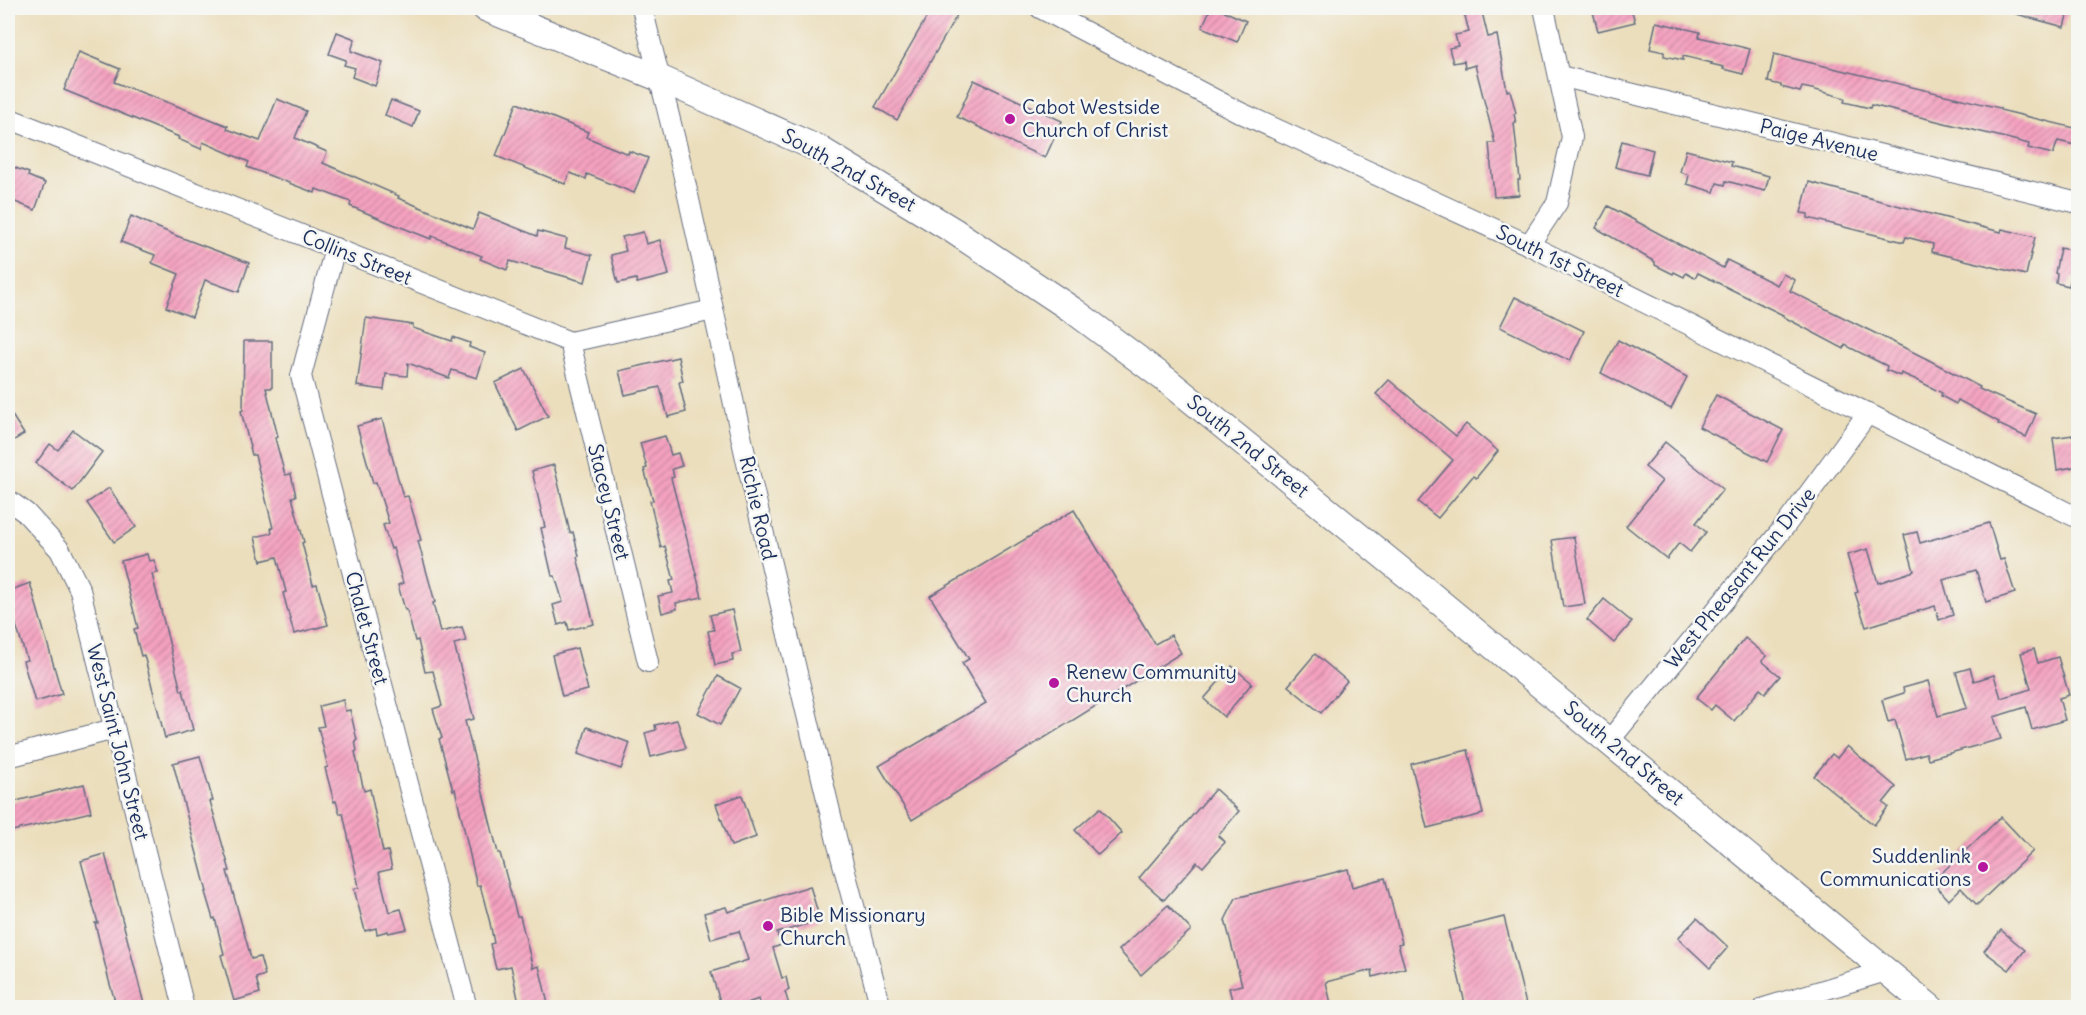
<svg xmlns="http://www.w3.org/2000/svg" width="2086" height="1015" viewBox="0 0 2086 1015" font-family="Delius,sans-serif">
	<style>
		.building { fill: url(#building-hatch) }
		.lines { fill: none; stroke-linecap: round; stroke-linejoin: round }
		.minor-casing { stroke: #646c7f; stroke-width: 22 }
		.major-casing { stroke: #646c7f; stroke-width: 28 }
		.minor { stroke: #fff; stroke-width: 20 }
		.major { stroke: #fff; stroke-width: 26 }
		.poi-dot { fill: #b5179e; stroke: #f6f6f2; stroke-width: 2 }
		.labels { text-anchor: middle; stroke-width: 5; stroke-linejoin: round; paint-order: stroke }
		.poi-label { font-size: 20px; fill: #1b2f5e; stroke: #f6f6f2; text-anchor: start }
		.street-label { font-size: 20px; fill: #1b2f5e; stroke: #f6f6f2 }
	</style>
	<defs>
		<pattern id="building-hatch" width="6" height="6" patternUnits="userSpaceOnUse" patternTransform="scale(1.5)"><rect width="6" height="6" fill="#f5a1c0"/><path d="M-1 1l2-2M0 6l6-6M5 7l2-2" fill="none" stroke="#c6849f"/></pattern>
	</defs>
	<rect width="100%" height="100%" fill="#f6f6f2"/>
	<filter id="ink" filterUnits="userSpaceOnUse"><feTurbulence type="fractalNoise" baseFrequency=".0167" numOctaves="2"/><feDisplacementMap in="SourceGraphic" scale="12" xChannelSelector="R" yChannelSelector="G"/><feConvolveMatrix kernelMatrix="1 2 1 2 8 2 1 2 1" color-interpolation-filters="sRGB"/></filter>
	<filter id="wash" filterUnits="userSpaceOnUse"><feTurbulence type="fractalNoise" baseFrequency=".008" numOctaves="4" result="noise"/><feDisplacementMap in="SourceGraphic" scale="24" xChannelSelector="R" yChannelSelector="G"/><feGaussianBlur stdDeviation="1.35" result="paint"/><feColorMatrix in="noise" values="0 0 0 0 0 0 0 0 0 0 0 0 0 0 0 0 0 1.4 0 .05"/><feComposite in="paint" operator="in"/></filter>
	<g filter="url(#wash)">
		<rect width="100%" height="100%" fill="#ebdebc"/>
		<g id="blocks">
			<g class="building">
				<path d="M 932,8 L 961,8 L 897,120 L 875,107 Z"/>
				<path d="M 1211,8 L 1217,8 L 1246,21 L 1237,42 L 1202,27 Z"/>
				<path d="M 1463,8 L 1481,8 L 1488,37 L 1497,35 L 1507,91 L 1510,90 L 1516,113 L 1514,114 L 1516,123 L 1514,123 L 1520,180 L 1518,180 L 1519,195 L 1494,197 L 1489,143 L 1495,143 L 1475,65 L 1465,68 L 1464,61 L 1453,63 L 1449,48 L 1458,46 L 1455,35 L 1469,32 Z"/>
				<path d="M 1592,8 L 1631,8 L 1635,22 L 1598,31 Z"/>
				<path d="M 2010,8 L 2069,8 L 2064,27 L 2009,12 Z"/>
				<path d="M 1656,22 L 1700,32 L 1699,37 L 1750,49 L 1743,74 L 1723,69 L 1724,67 L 1711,64 L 1712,63 L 1683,56 L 1683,60 L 1664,56 L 1664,52 L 1650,49 Z"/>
				<path d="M 337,32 L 355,39 L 351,51 L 383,63 L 375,86 L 352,77 L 355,68 L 344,65 L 346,60 L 329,54 Z"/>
				<path d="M 79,52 L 120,69 L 114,82 L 190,111 L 228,126 L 227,129 L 260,141 L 277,99 L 306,111 L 295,138 L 327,152 L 323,163 L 399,196 L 398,198 L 473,229 L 479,213 L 537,236 L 538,231 L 567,239 L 565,248 L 592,255 L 585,282 L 510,261 L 507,270 L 480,259 L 482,256 L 432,236 L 431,239 L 388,222 L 350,206 L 351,202 L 316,189 L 315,193 L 247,167 L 249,162 L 203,142 L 201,149 L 178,139 L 179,137 L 64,90 Z"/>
				<path d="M 1774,54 L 2000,108 L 2000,110 L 2079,129 L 2079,146 L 2058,141 L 2053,154 L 2028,148 L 2029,144 L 2010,139 L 1871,105 L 1870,108 L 1844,102 L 1845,98 L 1812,89 L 1802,87 L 1800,92 L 1781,87 L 1781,85 L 1768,82 Z"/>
				<path d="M 974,80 L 1062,121 L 1045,158 L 957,117 Z"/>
				<path d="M 391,100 L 419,111 L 413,127 L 385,115 Z"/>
				<path d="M 517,103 L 588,132 L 586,137 L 628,154 L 629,151 L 648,158 L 634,193 L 587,174 L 586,179 L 570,173 L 565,184 L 496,156 Z"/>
				<path d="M 1622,141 L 1653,150 L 1647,175 L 1615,167 Z"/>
				<path d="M 1686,150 L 1732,162 L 1731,166 L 1769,176 L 1765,191 L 1726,181 L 1725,185 L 1717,183 L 1714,192 L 1687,184 L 1689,175 L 1680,172 Z"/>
				<path d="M 8,165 L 29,173 L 28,176 L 45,183 L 35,210 L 8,199 Z"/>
				<path d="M 1809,182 L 1919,211 L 2001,232 L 2002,229 L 2035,237 L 2026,275 L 1932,252 L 1933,244 L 1906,237 L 1904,242 L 1808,218 L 1808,214 L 1801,213 Z"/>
				<path d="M 1608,206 L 1723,268 L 1727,260 L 1777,285 L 1783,274 L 1795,280 L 1790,291 L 1927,359 L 1980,387 L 1979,389 L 2036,414 L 2026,437 L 1998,424 L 1999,422 L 1958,400 L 1956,404 L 1941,396 L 1942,393 L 1917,380 L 1901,373 L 1900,376 L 1886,370 L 1887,366 L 1845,345 L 1844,349 L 1782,316 L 1783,315 L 1698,273 L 1695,278 L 1686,273 L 1684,277 L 1674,272 L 1673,274 L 1655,265 L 1655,262 L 1596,228 Z"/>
				<path d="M 131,216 L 177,236 L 249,263 L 239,292 L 205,280 L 192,317 L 166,307 L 179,274 L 152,263 L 155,255 L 121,242 Z"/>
				<path d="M 643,232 L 646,244 L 660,240 L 669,275 L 637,283 L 636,279 L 618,283 L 611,255 L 626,251 L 622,237 Z"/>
				<path d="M 2060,248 L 2079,252 L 2079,279 L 2071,277 L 2069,286 L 2056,283 L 2057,274 L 2055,273 Z"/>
				<path d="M 1515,297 L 1584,331 L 1570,361 L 1500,327 Z"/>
				<path d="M 366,318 L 413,325 L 413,328 L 452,341 L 453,337 L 470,343 L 469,347 L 485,353 L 477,378 L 452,370 L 449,378 L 408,363 L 407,376 L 386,374 L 384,390 L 357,386 Z"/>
				<path d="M 1618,340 L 1687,377 L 1671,409 L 1601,373 Z"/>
				<path d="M 244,341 L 272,341 L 272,388 L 266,388 L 278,437 L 275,438 L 285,475 L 291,474 L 296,496 L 292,497 L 304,542 L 302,543 L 313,585 L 317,584 L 328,625 L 294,634 L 283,593 L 286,592 L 277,557 L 261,561 L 255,537 L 272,533 L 271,528 L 273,528 L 255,455 L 252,455 L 241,411 L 243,410 Z"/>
				<path d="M 678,357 L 683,381 L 679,382 L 686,412 L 668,417 L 660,387 L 625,395 L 619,371 Z"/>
				<path d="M 524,369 L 548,416 L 518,431 L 495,383 Z"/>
				<path d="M 1389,380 L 1456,436 L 1466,424 L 1498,451 L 1476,478 L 1473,476 L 1438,518 L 1418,502 L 1453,460 L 1376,394 Z"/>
				<path d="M 1716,395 L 1783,430 L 1767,462 L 1699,427 Z"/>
				<path d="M 8,409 L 24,434 L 8,444 Z"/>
				<path d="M 382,419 L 403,497 L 408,496 L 421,540 L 418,541 L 435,602 L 433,603 L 440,632 L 462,627 L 466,641 L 454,644 L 474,719 L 465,721 L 498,853 L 500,853 L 517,916 L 520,916 L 533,968 L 539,966 L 549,1008 L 520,1008 L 511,966 L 496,969 L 490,944 L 494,943 L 490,923 L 480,885 L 477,886 L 455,789 L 453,790 L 439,739 L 442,738 L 433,709 L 442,706 L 433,671 L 425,672 L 418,640 L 415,641 L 407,610 L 405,610 L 398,585 L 403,583 L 393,548 L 391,549 L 383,525 L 389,523 L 376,482 L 373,483 L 357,426 Z"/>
				<path d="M 73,430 L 102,452 L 73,491 L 36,463 L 50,444 L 58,450 Z"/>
				<path d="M 2079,434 L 2079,466 L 2057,470 L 2053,438 Z"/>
				<path d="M 665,436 L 671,455 L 678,453 L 682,466 L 672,469 L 674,477 L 671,478 L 702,597 L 676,603 L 677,609 L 662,613 L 658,596 L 673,593 L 670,581 L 674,580 L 665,546 L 661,548 L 650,501 L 653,500 L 644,469 L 647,468 L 640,443 Z"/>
				<path d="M 1665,442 L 1723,489 L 1696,523 L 1706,532 L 1690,552 L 1679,543 L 1667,559 L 1626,526 L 1662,481 L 1645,467 Z"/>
				<path d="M 554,465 L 570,533 L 573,532 L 579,556 L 577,557 L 594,624 L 569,630 L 567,622 L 558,625 L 553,605 L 563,602 L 555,576 L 552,576 L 541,528 L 545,527 L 532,471 Z"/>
				<path d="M 109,488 L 136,527 L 114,542 L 87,503 Z"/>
				<path d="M 1074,510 L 1155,644 L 1171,635 L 1181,653 L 912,820 L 879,766 L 986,703 L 962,663 L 969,659 L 930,596 Z"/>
				<path d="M 1989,523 L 2000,560 L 2004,559 L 2015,593 L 1986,602 L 1976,570 L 1943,580 L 1953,615 L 1939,620 L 1935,606 L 1866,627 L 1855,593 L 1858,592 L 1847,555 L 1868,549 L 1878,583 L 1914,571 L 1904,535 L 1917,532 L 1920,543 Z"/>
				<path d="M 1574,537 L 1585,604 L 1563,607 L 1552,540 Z"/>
				<path d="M 147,554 L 149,561 L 154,560 L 158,573 L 152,574 L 181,691 L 183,690 L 193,730 L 165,738 L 144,655 L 141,656 L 134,629 L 138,628 L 121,561 Z"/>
				<path d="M 30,583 L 62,694 L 35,702 L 23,661 L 27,660 L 8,600 L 8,591 Z"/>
				<path d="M 1604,599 L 1632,622 L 1614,643 L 1587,620 Z"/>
				<path d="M 732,610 L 741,652 L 732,654 L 733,661 L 715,665 L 708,631 L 714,630 L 710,615 Z"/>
				<path d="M 1745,638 L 1767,656 L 1762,661 L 1780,676 L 1765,693 L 1760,689 L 1734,721 L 1715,705 L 1711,710 L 1696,698 Z"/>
				<path d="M 577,648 L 588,690 L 562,696 L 552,655 Z"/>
				<path d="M 2034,649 L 2038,663 L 2058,657 L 2069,695 L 2059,698 L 2065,720 L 2032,730 L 2026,707 L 1994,717 L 2001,739 L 1928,759 L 1926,753 L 1906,759 L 1895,720 L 1888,722 L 1882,700 L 1904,693 L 1903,688 L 1928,681 L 1938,716 L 1967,708 L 1956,672 L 1970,668 L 1974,681 L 1994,675 L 2001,698 L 2031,689 L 2021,653 Z"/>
				<path d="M 1315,654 L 1347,681 L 1321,713 L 1288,686 Z"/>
				<path d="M 1232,666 L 1252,683 L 1224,717 L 1204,699 Z"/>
				<path d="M 718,676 L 740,688 L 720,725 L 698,713 Z"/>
				<path d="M 343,700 L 345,711 L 350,710 L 357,740 L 355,741 L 357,751 L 355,752 L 364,791 L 370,789 L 383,852 L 388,851 L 392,869 L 379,872 L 389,912 L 401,909 L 407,929 L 388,933 L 388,931 L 377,934 L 376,928 L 365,931 L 354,889 L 359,887 L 343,813 L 340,814 L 336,801 L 334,802 L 325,768 L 328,767 L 318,727 L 324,726 L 319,706 Z"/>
				<path d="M 677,720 L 686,748 L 651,757 L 645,733 L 656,730 L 655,725 Z"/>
				<path d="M 587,727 L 630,743 L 621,769 L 578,754 Z"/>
				<path d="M 1847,746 L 1896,787 L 1883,803 L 1888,807 L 1874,825 L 1814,776 L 1832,754 L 1837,758 Z"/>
				<path d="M 1468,750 L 1483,814 L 1427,828 L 1411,764 Z"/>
				<path d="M 200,756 L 213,801 L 210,801 L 230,871 L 227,871 L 248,947 L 251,959 L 260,957 L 265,975 L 256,978 L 260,993 L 234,1001 L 221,955 L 224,954 L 215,918 L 213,919 L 205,892 L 207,892 L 173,763 Z"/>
				<path d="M 84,784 L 91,812 L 8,832 L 8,803 Z"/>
				<path d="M 1215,789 L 1239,811 L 1218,836 L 1225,842 L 1203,867 L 1197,862 L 1164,900 L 1139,878 Z"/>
				<path d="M 742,795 L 756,837 L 731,846 L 716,804 Z"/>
				<path d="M 1100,808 L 1122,833 L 1098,855 L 1075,830 Z"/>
				<path d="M 2001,817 L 2033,851 L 1977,905 L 1961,888 L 1949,900 L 1932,882 Z"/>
				<path d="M 105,854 L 117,899 L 145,1008 L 117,1008 L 109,981 L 95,923 L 98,923 L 81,861 Z"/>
				<path d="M 1348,869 L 1352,887 L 1385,878 L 1402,943 L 1398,944 L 1405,968 L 1373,977 L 1372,970 L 1326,982 L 1332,1008 L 1234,1008 L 1229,988 L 1242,985 L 1225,920 L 1236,898 Z"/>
				<path d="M 810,886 L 820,920 L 777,933 L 781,945 L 773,948 L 782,978 L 786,977 L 789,990 L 785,992 L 790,1008 L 761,1008 L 759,999 L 731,1008 L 722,1008 L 711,972 L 748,960 L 739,931 L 711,939 L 704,913 L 726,907 L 728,912 Z"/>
				<path d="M 1168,905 L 1191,930 L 1141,975 L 1119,950 Z"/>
				<path d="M 1504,917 L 1527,1008 L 1466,1008 L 1448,931 Z"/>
				<path d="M 1697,918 L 1728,947 L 1710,968 L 1678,938 Z"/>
				<path d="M 2001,930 L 2025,950 L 2009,970 L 1984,951 Z"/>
			</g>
		</g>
	</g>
	<g filter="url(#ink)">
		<use href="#blocks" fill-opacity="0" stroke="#646c7f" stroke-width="1.5"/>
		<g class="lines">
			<defs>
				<g id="minor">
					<path d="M 642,8 L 682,168 L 747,463 L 837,841 L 881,1008"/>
					<path d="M 1040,8 L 1239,112 L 1529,245 L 2078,518"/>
					<path d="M 1560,76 L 2078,203"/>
					<path d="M 8,118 L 570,342 L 713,310"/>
					<path d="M 1529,245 L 1557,203 L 1572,137 L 1544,8"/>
					<path d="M 335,248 L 301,376 L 467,1008"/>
					<path d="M 570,342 L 648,662"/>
					<path d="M 8,500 L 26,513 L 60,550 L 80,590 L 184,1008"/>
					<path d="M 1609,741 L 1785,526 L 1868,413"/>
					<path d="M 8,757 L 114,729"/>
					<path d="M 1764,1008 L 1886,971"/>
				</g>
				<path id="major" d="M 485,8 L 659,78 L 821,150 L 954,231 L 1074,311 L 1169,382 L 1418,584 L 1931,1008"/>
			</defs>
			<use href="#minor" class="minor-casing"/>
			<use href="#major" class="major-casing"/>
			<use href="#minor" class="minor"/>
			<use href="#major" class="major"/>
		</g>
	</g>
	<g class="poi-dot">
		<circle cx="1010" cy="119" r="6"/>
		<circle cx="1054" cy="683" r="6"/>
		<circle cx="1983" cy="867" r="6"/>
		<circle cx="768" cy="926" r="6"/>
	</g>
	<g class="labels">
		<g class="poi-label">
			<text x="1022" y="114">Cabot Westside<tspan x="1022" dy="23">Church of Christ</tspan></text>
			<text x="1066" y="679">Renew Community<tspan x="1066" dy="23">Church</tspan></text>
			<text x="1971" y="863" text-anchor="end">Suddenlink<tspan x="1971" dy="23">Communications</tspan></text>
			<text x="780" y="922">Bible Missionary<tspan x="780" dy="23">Church</tspan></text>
		</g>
		<g class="street-label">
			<text transform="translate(1819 140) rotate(14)" y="7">Paige Avenue</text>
			<text transform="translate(849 170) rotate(29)" y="7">South 2nd Street</text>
			<text transform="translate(357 257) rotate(22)" y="7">Collins Street</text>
			<text transform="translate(1560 261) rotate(26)" y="7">South 1st Street</text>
			<text transform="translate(1248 446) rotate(39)" y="7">South 2nd Street</text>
			<text transform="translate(609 502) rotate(76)" y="7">Stacey Street</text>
			<text transform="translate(758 508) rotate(77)" y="7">Richie Road</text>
			<text transform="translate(1740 578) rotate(-51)" y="7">West Pheasant Run Drive</text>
			<text transform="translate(367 628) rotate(75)" y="7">Chalet Street</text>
			<text transform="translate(118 742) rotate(76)" y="7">West Saint John Street</text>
			<text transform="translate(1624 753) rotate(40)" y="7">South 2nd Street</text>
		</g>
	</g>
	<rect width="2086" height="1015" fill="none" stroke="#f6f6f2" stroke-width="30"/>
</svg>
